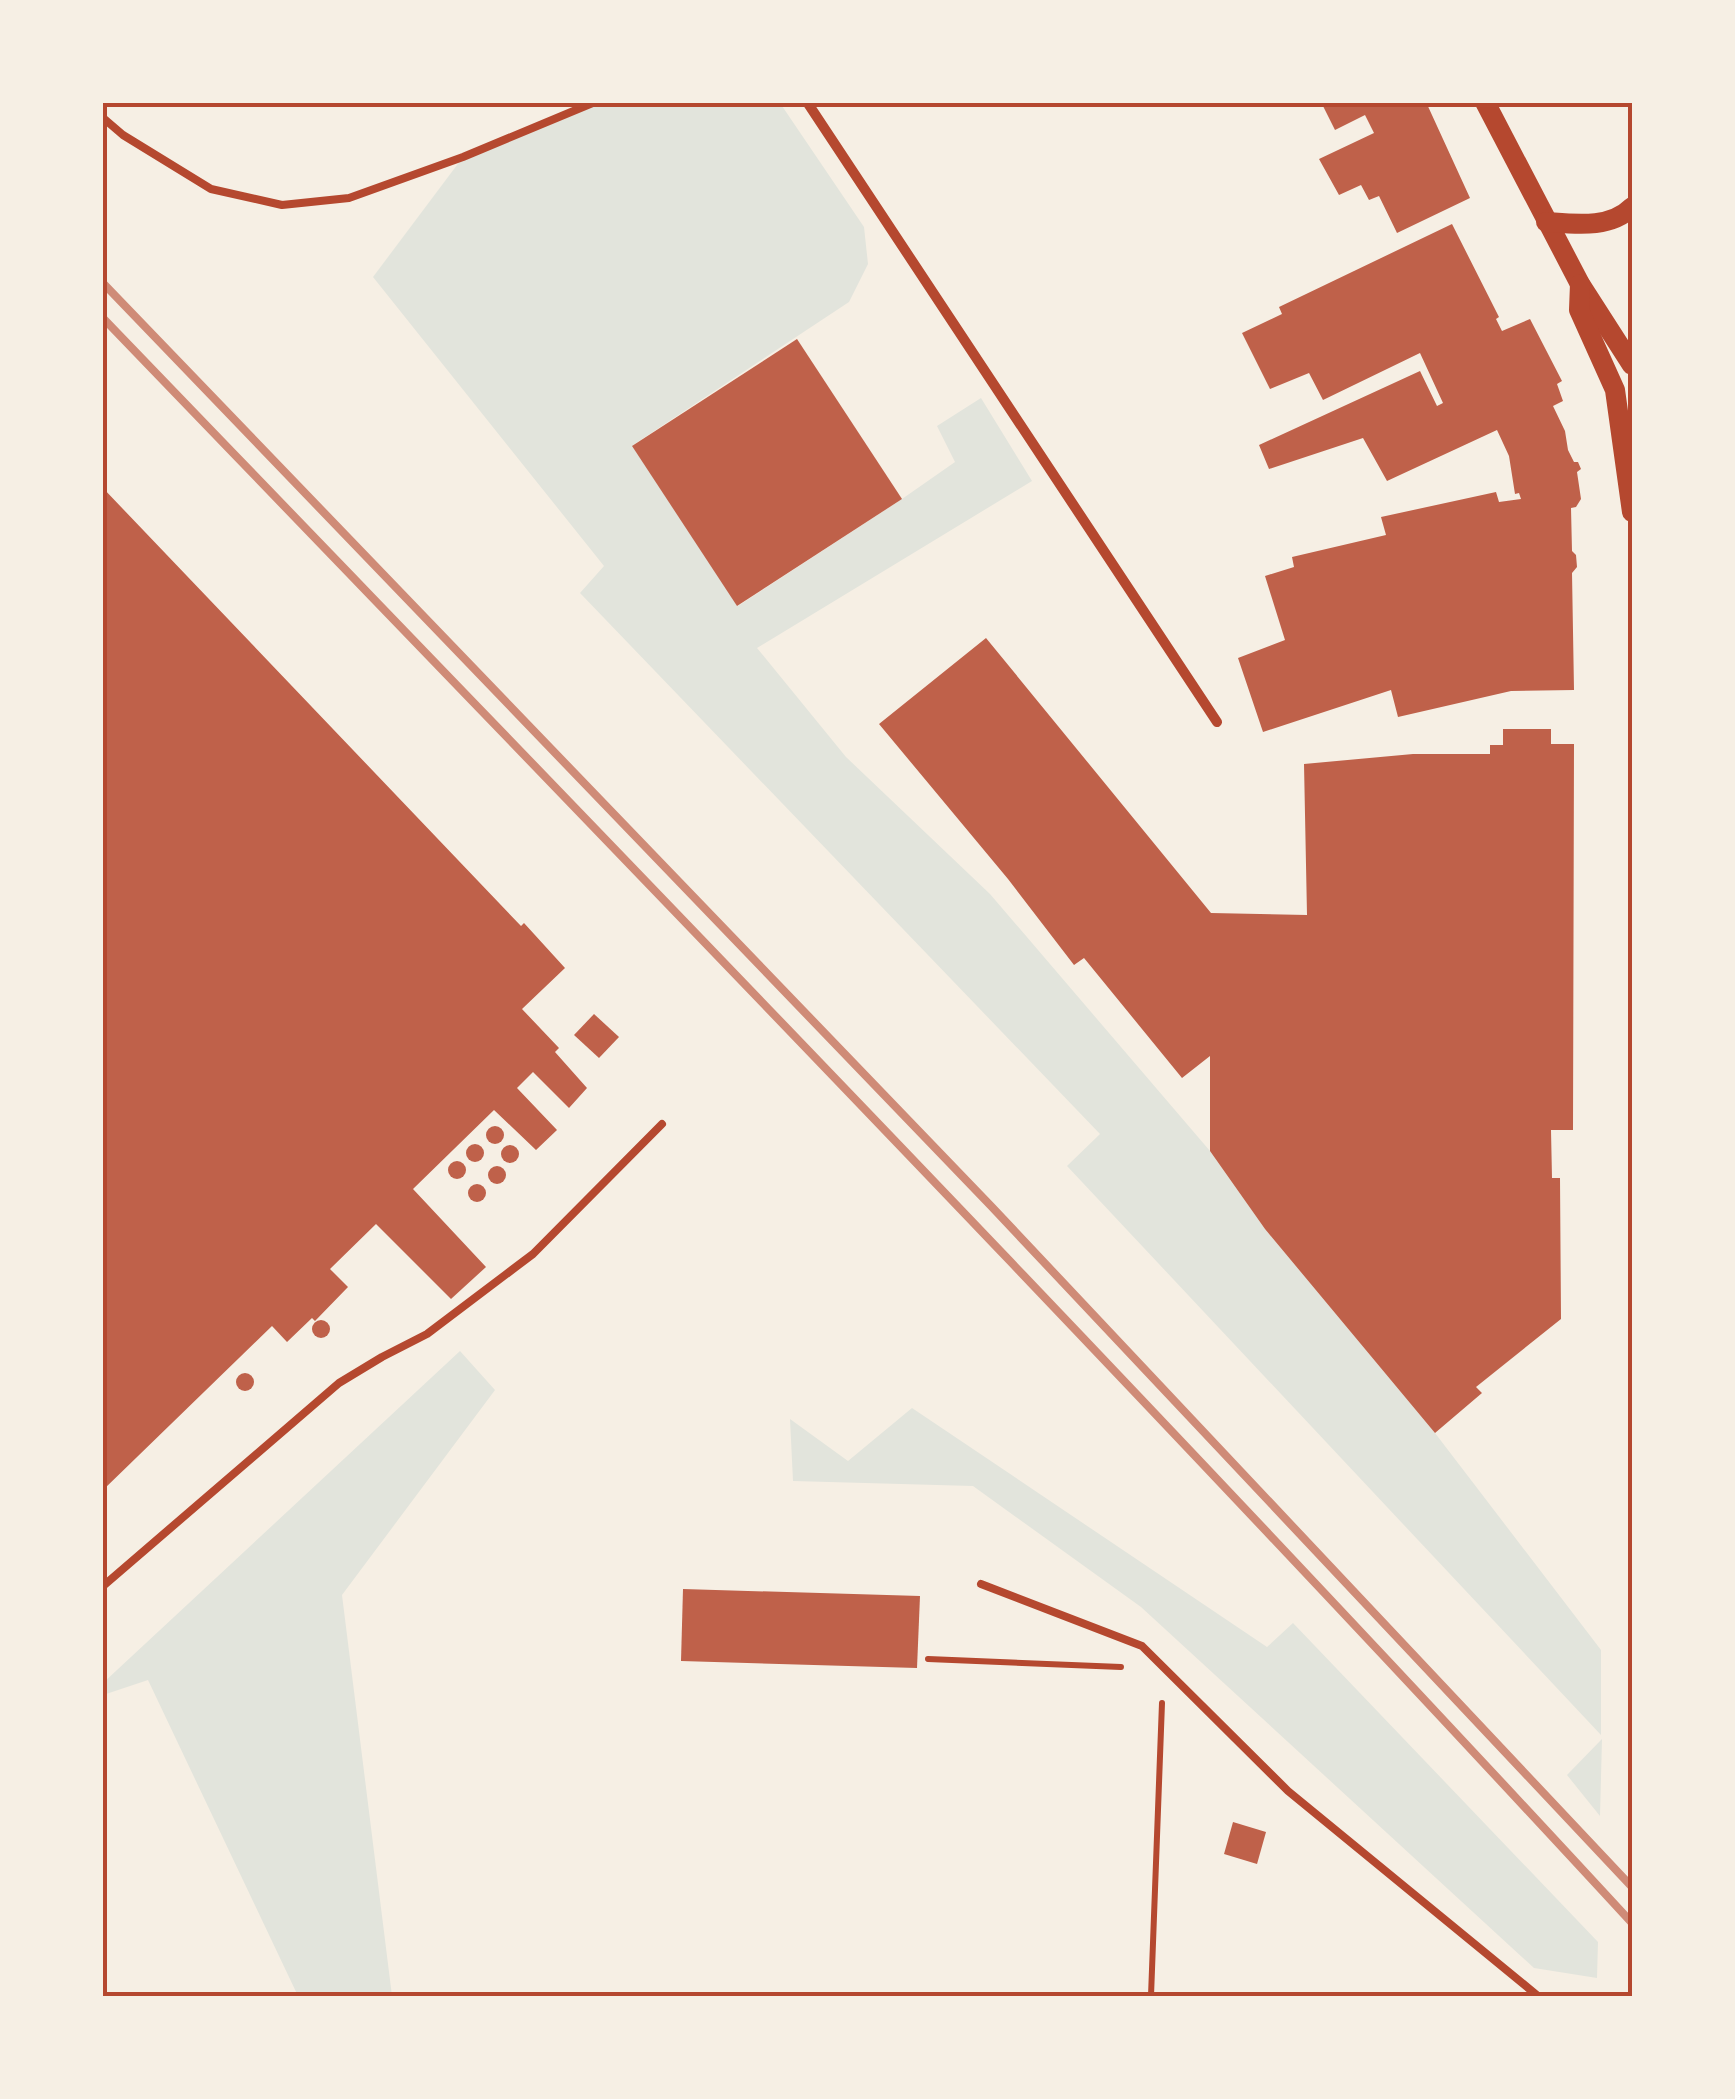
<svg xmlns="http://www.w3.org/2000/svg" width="1735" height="2099" viewBox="0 0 1735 2099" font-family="'Varela Round',sans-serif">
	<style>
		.green { fill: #e2e4dc }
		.building { fill: #bf614a }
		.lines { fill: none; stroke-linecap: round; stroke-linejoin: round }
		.path { stroke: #b5482f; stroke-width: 6 }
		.service { stroke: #b5482f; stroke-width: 8 }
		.minor { stroke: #b5482f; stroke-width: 10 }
		.secondary { stroke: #b5482f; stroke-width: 20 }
		.rail { stroke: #cf8b77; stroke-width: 8 }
		.neatline { fill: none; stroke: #b5482f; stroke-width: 4 }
	</style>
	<rect width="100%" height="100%" fill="#f6efe4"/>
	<g class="green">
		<path d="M 595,103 L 780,103 L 864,227 L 868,264 L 849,302 L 633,445 L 738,606 L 902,499 L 955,462 L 937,426 L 981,398 L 1032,481 L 757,648 L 846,757 L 990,894 L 1210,1151 L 1265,1229 L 1435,1433 L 1601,1650 L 1601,1735 L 1067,1166 L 1100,1134 L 580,593 L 604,566 L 373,277 L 463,157 Z"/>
		<path d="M 460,1351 L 495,1390 L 342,1595 L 392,1996 L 298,1996 L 148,1680 L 103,1695 L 103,1683 Z"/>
		<path d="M 912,1408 L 1267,1647 L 1293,1623 L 1598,1942 L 1597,1978 L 1534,1968 L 1141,1607 L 973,1486 L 793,1481 L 790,1419 L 848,1461 Z"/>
		<path d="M 1602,1739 L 1600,1816 L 1567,1775 Z"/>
	</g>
	<g class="building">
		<path d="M 1321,102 L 1426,102 L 1470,198 L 1397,233 L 1379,196 L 1369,200 L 1361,185 L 1339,195 L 1319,159 L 1374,133 L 1365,115 L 1335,130 Z"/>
		<path d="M 1452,224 L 1499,317 L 1496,319 L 1502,331 L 1530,319 L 1562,381 L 1557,384 L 1563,401 L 1553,406 L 1565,431 L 1568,450 L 1574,462 L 1578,462 L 1581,469 L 1577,472 L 1581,499 L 1576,507 L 1571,508 L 1572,551 L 1576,555 L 1577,567 L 1572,573 L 1574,690 L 1511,691 L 1398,717 L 1391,690 L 1263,732 L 1238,658 L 1285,640 L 1265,576 L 1294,567 L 1292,557 L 1386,535 L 1381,517 L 1496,492 L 1499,502 L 1521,499 L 1519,493 L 1515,494 L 1509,456 L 1497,430 L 1387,481 L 1363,438 L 1269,469 L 1259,445 L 1420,371 L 1437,406 L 1443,403 L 1420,353 L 1323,400 L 1309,373 L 1270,389 L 1242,333 L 1282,314 L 1279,307 Z"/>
		<path d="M 797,339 L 902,499 L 737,606 L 632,446 Z"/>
		<path d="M 102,487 L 521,926 L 524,923 L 565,968 L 522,1009 L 559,1048 L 555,1052 L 587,1088 L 569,1108 L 533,1072 L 517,1088 L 557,1130 L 536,1150 L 494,1110 L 413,1189 L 486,1267 L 451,1299 L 376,1224 L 330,1269 L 348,1287 L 315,1321 L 312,1318 L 287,1342 L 272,1326 L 102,1491 Z"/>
		<path d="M 986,638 L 1211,913 L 1307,915 L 1304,764 L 1413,754 L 1490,754 L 1490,745 L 1503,745 L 1503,729 L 1551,729 L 1551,744 L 1574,744 L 1573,1130 L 1551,1130 L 1552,1178 L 1560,1178 L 1561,1319 L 1476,1387 L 1482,1393 L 1435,1433 L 1265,1229 L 1210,1151 L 1210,1056 L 1182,1078 L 1084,958 L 1074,965 L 1008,879 L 879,724 Z"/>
		<path d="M 594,1014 L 619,1037 L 599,1058 L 574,1035 Z"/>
		<circle cx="495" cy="1135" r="9"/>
		<circle cx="475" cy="1153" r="9"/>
		<circle cx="510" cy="1154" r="9"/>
		<circle cx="457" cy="1170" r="9"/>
		<circle cx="497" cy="1175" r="9"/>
		<circle cx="477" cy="1193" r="9"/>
		<circle cx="321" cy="1329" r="9"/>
		<circle cx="245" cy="1382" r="9"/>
		<path d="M 683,1589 L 920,1596 L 917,1668 L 681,1661 Z"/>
		<path d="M 1233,1822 L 1266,1832 L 1257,1864 L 1224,1854 Z"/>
	</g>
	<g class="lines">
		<g class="path">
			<path d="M 928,1659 L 1121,1667"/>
			<path d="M 1151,1996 L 1162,1703"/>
		</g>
		<g class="service">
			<path d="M 102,117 L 123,135 L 211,189 L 282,205 L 349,198 L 463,157 L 595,102"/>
			<path d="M 981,1584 L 1142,1646 L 1288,1791 L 1538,1996"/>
			<path d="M 102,1587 L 339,1383 L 382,1357 L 427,1334 L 533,1254 L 662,1124"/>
		</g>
		<path class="minor" d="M 807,102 L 1217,722"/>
		<g class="secondary">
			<path d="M 1485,102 L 1580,284 L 1632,365"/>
			<path d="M 1546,222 C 1575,224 1610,229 1632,207"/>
			<path d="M 1580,284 L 1579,310 L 1615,390 L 1632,512"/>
		</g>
		<g class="rail">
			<path d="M 102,282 L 991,1206 L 1632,1887"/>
			<path d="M 102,317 C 615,850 1131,1380 1632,1923"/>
		</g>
	</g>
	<rect width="1735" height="2099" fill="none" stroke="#f6efe4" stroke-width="210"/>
	<rect x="105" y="105" width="1525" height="1889" class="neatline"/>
</svg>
